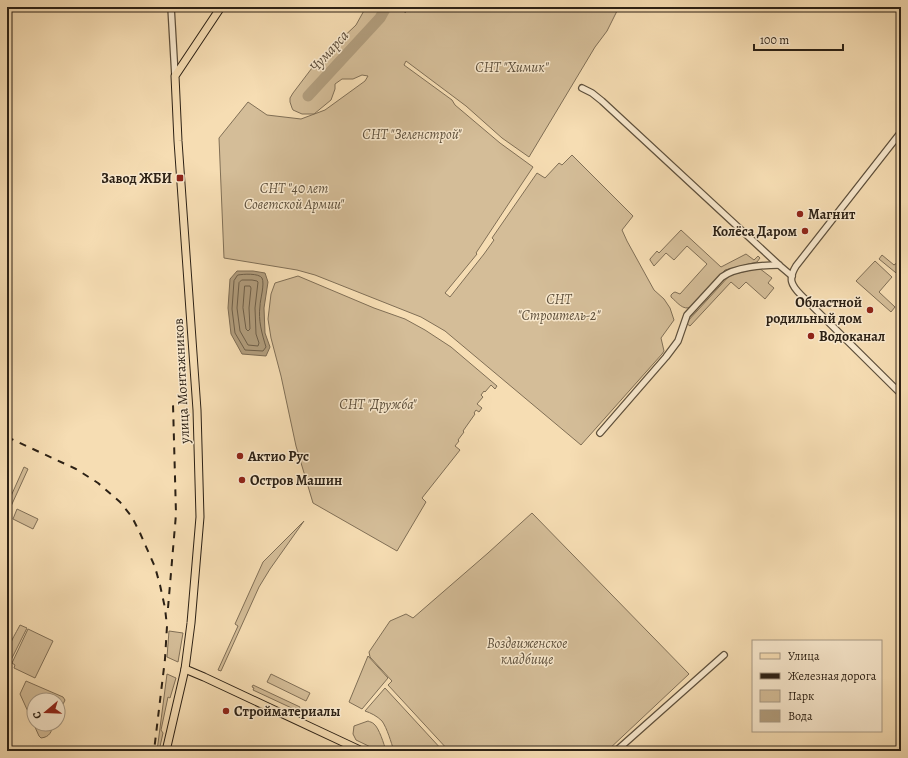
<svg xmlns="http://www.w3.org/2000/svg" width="908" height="758" viewBox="0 0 908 758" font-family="Alegreya,serif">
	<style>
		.green { fill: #d4bd98; stroke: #806f56 }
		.water { fill: #b19d7d; stroke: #7c6b53 }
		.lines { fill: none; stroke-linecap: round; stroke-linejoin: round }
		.shore { stroke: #6e5f49; stroke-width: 1 }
		.river { stroke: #b19d7d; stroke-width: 11 }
		.minor-casing { stroke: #5e503c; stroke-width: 8 }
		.major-casing { stroke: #2c2115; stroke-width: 9 }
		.minor { stroke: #f9e9ce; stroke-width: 5.5 }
		.major { stroke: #f6ddb3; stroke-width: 7 }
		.rail { stroke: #2c2115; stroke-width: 2; stroke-dasharray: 7 7; stroke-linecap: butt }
		.poi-dot { fill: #8f2418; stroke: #f9e9ce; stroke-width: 1.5 }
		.labels { text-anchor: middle; stroke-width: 3; stroke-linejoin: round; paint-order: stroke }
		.park-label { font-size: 14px; font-style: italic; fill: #5e503c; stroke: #f9e9ce }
		.poi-label { font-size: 14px; font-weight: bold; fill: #2c2115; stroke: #f9e9ce; text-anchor: start }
		.street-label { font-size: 14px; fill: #2c2115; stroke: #f9e9ce }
		.water-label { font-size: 15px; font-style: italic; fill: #5b4c39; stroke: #f9e9ce }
	</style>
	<rect width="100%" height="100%" fill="#f6ddb3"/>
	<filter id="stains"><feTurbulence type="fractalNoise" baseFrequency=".005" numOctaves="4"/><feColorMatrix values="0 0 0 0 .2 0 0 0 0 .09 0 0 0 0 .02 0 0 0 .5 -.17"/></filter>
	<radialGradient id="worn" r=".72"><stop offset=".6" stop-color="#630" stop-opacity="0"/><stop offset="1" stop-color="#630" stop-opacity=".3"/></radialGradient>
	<g class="green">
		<path d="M 366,7 L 406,7 L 405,13 L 409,7 L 619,7 L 607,31 L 595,47 L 529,157 L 502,138 L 466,106 L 406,61 L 404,65 L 452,100 L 455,105 L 500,143 L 533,167 L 521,185 L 476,253 L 477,254 L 445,293 L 450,297 L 484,254 L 494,240 L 492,238 L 537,173 L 545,178 L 559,163 L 562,165 L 572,155 L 633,216 L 622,230 L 627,241 L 654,290 L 664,299 L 670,308 L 674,320 L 661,338 L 664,351 L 662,354 L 581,445 L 445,331 L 421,317 L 315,275 L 297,270 L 224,258 L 219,138 L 248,102 L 267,115 L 301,119 L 325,110 L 365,81 L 368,76 L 362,75 L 353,79 L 342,79 L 335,84 L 335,89 L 331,100 L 314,114 L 302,114 L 293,110 L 292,108 L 290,102 L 290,98 L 293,93 L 315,64 L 356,25 Z"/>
		<path d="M 681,230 L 721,267 L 746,254 L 754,260 L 758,256 L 760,258 L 757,262 L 725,270 L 691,307 C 683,311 677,302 671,297 L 671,295 L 673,293 L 675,292 L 680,294 L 707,264 L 687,246 L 674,260 L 666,253 L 654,266 L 650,260 L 650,259 L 657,251 L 659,253 Z"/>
		<path d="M 882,255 L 894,265 L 898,262 L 901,264 L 901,277 L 879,259 Z"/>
		<path d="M 875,261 L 892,277 L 879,292 L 895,307 L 891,312 L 856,281 Z"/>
		<path d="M 759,268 L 772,278 L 768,283 L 774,288 L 765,299 L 746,282 L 739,289 L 731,282 L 690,326 L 686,323 L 730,275 Z"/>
		<path d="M 298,276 L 374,308 L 405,319 L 425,330 L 451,347 L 497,386 L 495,389 L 491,385 L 485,392 L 484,391 L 481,395 L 483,397 L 477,404 L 482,408 L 479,412 L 476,410 L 474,413 L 475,414 L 463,431 L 464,432 L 458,440 L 459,441 L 455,446 L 460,450 L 422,498 L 426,502 L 397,551 L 313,503 L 296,446 L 281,376 L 271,338 L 268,319 L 271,294 L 275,283 Z"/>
		<path d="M 24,467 L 28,469 L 7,515 L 7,505 Z"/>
		<path d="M 17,509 L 38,519 L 33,529 L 13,519 Z"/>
		<path d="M 532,513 L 689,674 L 607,751 L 449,751 L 388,685 L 392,681 L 370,657 L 369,652 L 390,621 L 406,614 L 413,618 L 488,553 Z"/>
		<path d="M 304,521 L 270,569 L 259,587 L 221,671 L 218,670 L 238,626 L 235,624 L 263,562 Z"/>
		<path d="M 20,625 L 27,628 L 9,664 C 2,654 15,635 20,625 Z"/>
		<path d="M 28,629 L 53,641 L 35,678 L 14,668 L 15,665 L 12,663 Z"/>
		<path d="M 169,631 L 183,633 L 178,662 L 167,657 Z"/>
		<path d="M 368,656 L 388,678 L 362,709 L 349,702 Z"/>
		<path d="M 167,674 L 176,678 L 170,698 L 168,697 L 161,730 L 163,733 L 159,751 L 157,751 Z"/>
		<path d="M 271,674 L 310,693 L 306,701 L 267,682 Z"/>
		<path d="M 26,681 L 63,697 L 65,700 L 58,715 L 58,700 L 34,700 L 34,724 L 54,724 C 51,732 50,737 41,738 L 39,736 L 20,694 Z"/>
		<path d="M 253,685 L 300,707 L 298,711 L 253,690 L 254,688 L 252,687 Z"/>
		<path d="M 385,688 L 443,751 L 394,751 C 391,742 387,728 382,721 C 377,716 371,713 365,711 Z"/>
		<path d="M 368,721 C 370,722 372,722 374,724 C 379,728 384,744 386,751 L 379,751 L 356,740 L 353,734 L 354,726 Z"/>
	</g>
	<path class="water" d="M 237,271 L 253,271 L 265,273 L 268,282 L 264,308 L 265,333 L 270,347 L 266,356 L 242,354 L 231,334 L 228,308 L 230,279 Z"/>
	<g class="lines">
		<g class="shore">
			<path d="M 238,275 C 243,274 259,273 262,278 C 265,284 260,300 260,306 C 258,320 262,334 266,347 L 263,351 L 245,350 L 235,333 L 232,309 L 234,281 Z"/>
			<path d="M 242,280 L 252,280 L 257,281 L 258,282 L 255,308 L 256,334 L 259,343 L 258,346 L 248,345 L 240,331 L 237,308 L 239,283 Z"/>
			<path d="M 245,286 L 250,286 L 251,288 L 249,308 L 250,329 L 248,331 L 246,329 L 243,308 Z"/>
		</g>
		<path class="river" d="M 308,96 L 380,18 L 386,7"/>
		<defs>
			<g id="minor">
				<path d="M 171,7 L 175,76"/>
				<path d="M 582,88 L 592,93 L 602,101 L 779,265 L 792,276"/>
				<path d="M 901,132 L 796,266 C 788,279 791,285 801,295 L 901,394"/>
				<path d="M 600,433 L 666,357 L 678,341 L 687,315 L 722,277 C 735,267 763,265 779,265"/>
				<path d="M 616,751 L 724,655"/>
			</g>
			<g id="major">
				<path d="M 185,669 L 204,677 L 362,751"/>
				<path d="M 166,751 L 185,669 L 191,623 L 200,517 L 197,410 L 178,141 L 175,76 L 221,7"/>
			</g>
		</defs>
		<use href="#minor" class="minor-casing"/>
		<use href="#major" class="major-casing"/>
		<use href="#minor" class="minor"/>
		<use href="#major" class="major"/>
		<g class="rail">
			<path d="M 7,437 L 76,469 L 98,483 L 120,502 L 132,517 L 140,533 L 155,567 L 160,585 L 165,608 L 167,626 L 165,659 L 154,751"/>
			<path d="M 168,608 L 176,514 L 173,404"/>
		</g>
	</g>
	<g class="poi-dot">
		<rect x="176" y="174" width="8" height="8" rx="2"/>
		<circle cx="800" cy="214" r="4"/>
		<circle cx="805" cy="231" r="4"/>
		<circle cx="870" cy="310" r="4"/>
		<circle cx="811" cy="336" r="4"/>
		<circle cx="240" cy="456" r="4"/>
		<circle cx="242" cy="480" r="4"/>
		<circle cx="226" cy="711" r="4"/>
	</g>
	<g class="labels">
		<g class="park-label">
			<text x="512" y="72">СНТ "Химик"</text>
			<text x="412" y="139">СНТ "Зеленстрой"</text>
			<text x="294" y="193">СНТ "40 лет<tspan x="294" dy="16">Советской Армии"</tspan></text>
			<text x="559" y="304">СНТ<tspan x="559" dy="16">"Строитель-2"</tspan></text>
			<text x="378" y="409">СНТ "Дружба"</text>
			<text x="527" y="648">Воздвиженское<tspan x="527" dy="16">кладбище</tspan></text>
		</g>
		<g class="poi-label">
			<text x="172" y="183" text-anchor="end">Завод ЖБИ</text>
			<text x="808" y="219">Магнит</text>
			<text x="797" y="236" text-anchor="end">Колёса Даром</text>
			<text x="862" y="307" text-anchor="end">Областной<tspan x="862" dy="16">родильный дом</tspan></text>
			<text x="819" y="341">Водоканал</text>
			<text x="248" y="461">Актио Рус</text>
			<text x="250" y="485">Остров Машин</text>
			<text x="234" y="716">Стройматериалы</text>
		</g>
		<g class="street-label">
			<text transform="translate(181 381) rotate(-93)" y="5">улица Монтажников</text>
		</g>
		<g class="water-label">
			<text transform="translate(329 51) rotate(-48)" y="5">Чумарса</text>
		</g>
	</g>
	<rect width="908" height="758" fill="none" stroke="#f6ddb3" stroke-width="24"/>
	<rect x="8" y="8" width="892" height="742" fill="none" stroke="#2c2115" stroke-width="2"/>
	<rect x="12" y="12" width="884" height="734" fill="none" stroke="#2c2115"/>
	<rect x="752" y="640" width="130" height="92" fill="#f9e9ce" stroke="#a79984"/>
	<rect x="760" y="653" width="20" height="6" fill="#f6ddb3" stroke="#a79984"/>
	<text x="788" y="660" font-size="12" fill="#2c2115">Улица</text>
	<rect x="760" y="673" width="20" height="6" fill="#2c2115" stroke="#a79984"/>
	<text x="788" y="680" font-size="12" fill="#2c2115">Железная дорога</text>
	<rect x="760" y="690" width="20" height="12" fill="#d4bd98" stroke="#a79984"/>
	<text x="788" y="700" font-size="12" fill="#2c2115">Парк</text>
	<rect x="760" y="710" width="20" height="12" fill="#b19d7d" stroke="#a79984"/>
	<text x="788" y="720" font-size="12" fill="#2c2115">Вода</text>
	<g transform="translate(46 712) rotate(251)"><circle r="19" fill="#f9e9ce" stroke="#a79984"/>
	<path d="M0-3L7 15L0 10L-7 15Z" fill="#8f2418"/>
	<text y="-6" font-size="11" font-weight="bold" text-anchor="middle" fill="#2c2115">С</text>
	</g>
	<path d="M754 44v6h89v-6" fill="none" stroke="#2c2115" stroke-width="2"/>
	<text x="760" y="44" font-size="12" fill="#2c2115" stroke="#f9e9ce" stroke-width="3" paint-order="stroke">100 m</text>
	<rect width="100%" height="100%" filter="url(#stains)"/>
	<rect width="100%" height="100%" fill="url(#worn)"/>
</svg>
